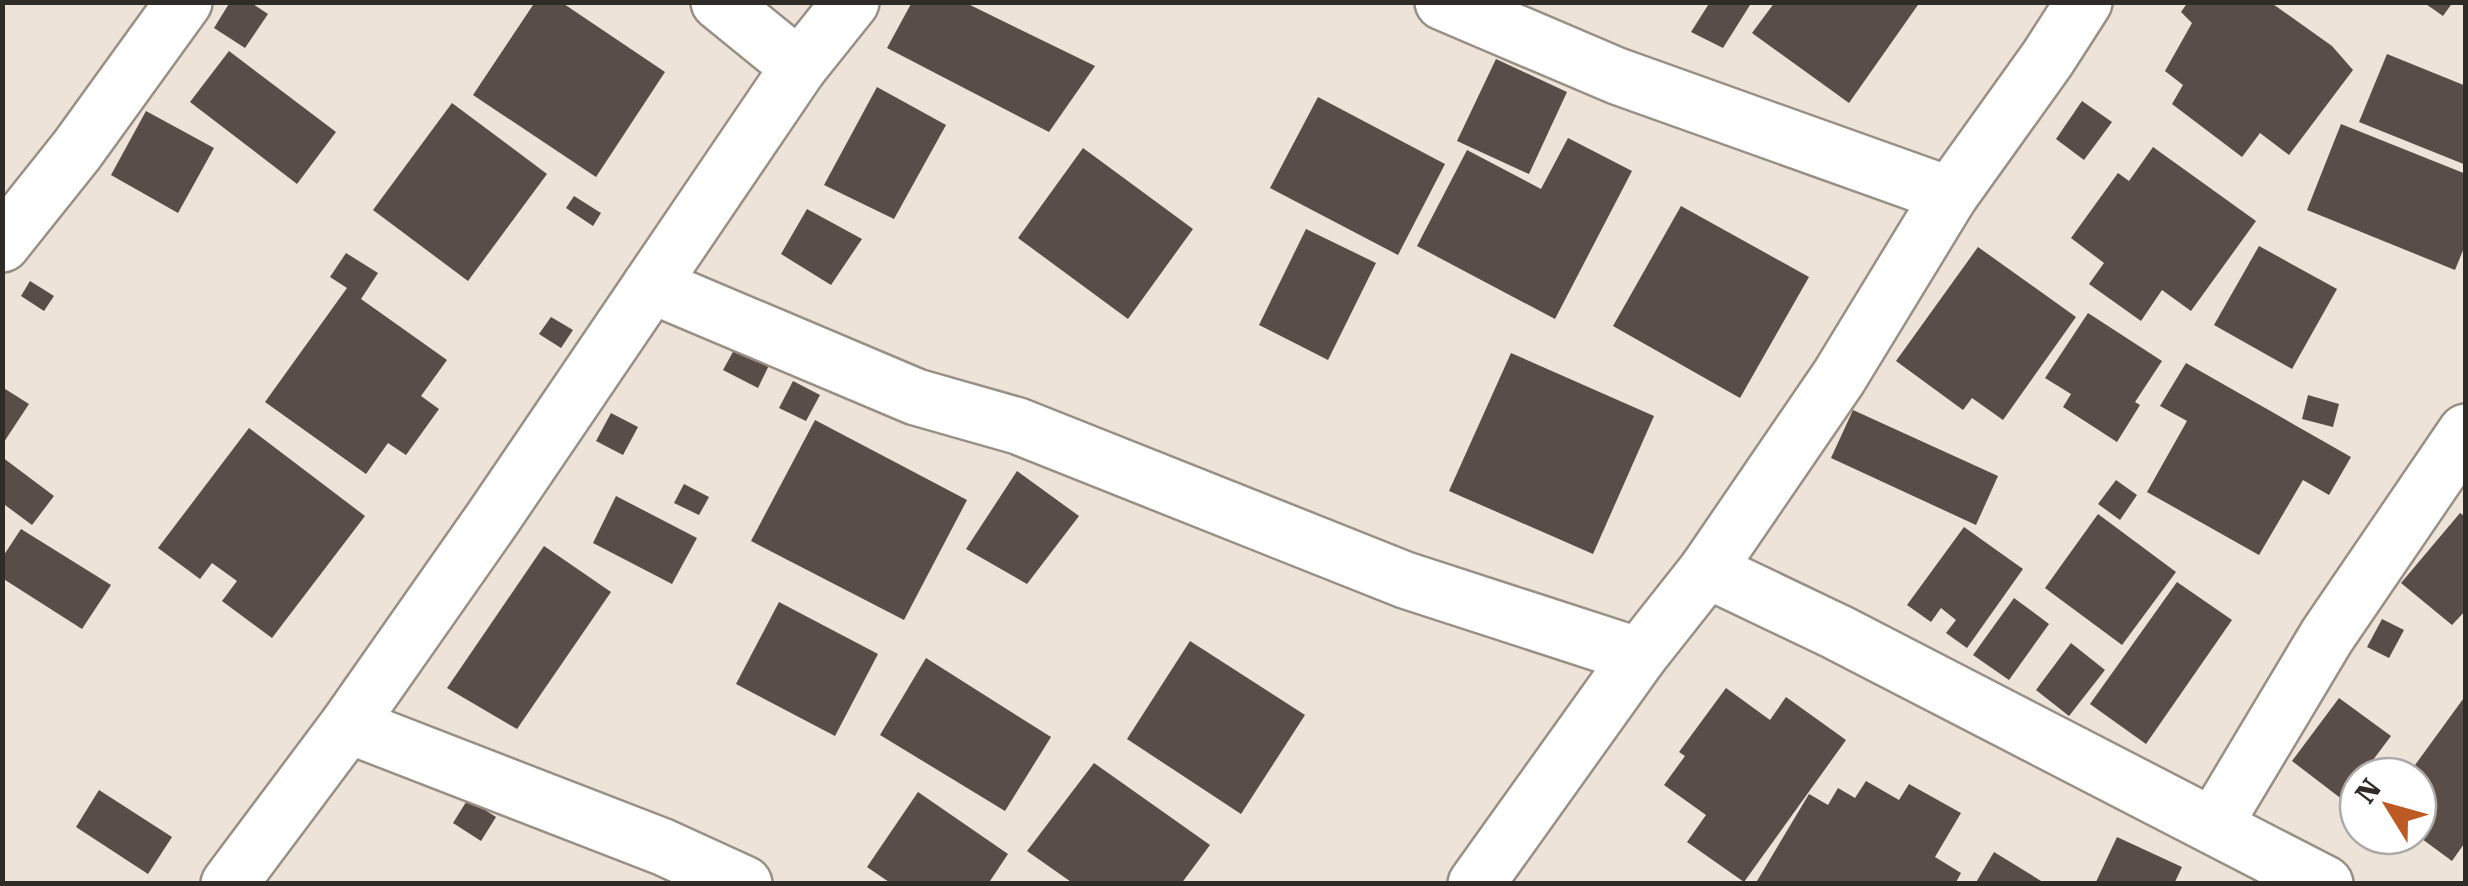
<svg xmlns="http://www.w3.org/2000/svg" width="2468" height="886" viewBox="0 0 2468 886" font-family="'Roboto Serif',serif">
	<style>
		.building { fill: #584d47 }
		.lines { fill: none; stroke-linecap: round; stroke-linejoin: round }
		.minor-casing { stroke: #988f85; stroke-width: 60 }
		.minor { stroke: #fff; stroke-width: 55 }
	</style>
	<rect width="100%" height="100%" fill="#ede3d9"/>
	<g class="building">
		<path d="M 230,2 L 250,2 L 268,14 L 245,48 L 214,28 Z"/>
		<path d="M 535,2 L 561,2 L 665,72 L 596,177 L 473,95 Z"/>
		<path d="M 912,2 L 964,2 L 1095,66 L 1049,132 L 887,48 Z"/>
		<path d="M 1710,2 L 1744,2 L 1750,5 L 1723,48 L 1691,32 Z"/>
		<path d="M 1775,2 L 1920,2 L 1849,103 L 1752,33 Z"/>
		<path d="M 2188,2 L 2270,2 L 2332,46 L 2353,70 L 2289,155 L 2260,133 L 2242,157 L 2172,104 L 2183,85 L 2165,71 L 2192,23 L 2181,12 Z"/>
		<path d="M 2423,2 L 2453,2 L 2443,16 Z"/>
		<path d="M 229,51 L 336,132 L 297,184 L 190,102 Z"/>
		<path d="M 2387,54 L 2466,86 L 2466,165 L 2359,122 Z"/>
		<path d="M 1496,59 L 1567,92 L 1529,174 L 1457,141 Z"/>
		<path d="M 877,87 L 946,125 L 894,219 L 824,185 Z"/>
		<path d="M 1318,97 L 1445,164 L 1398,255 L 1270,188 Z"/>
		<path d="M 2082,101 L 2112,122 L 2084,160 L 2056,139 Z"/>
		<path d="M 452,103 L 547,174 L 468,281 L 373,210 Z"/>
		<path d="M 146,111 L 214,148 L 178,213 L 111,175 Z"/>
		<path d="M 2341,124 L 2466,174 L 2466,243 L 2455,270 L 2307,210 Z"/>
		<path d="M 1568,138 L 1632,171 L 1555,319 L 1417,246 L 1467,150 L 1541,189 Z"/>
		<path d="M 2153,147 L 2256,221 L 2191,311 L 2162,290 L 2141,321 L 2089,284 L 2104,263 L 2071,238 L 2118,173 L 2129,181 Z"/>
		<path d="M 1083,148 L 1193,229 L 1128,319 L 1018,238 Z"/>
		<path d="M 574,196 L 601,213 L 593,226 L 566,208 Z"/>
		<path d="M 1681,206 L 1809,277 L 1740,398 L 1613,326 Z"/>
		<path d="M 807,209 L 862,239 L 831,285 L 781,254 Z"/>
		<path d="M 1306,229 L 1376,263 L 1328,360 L 1259,325 Z"/>
		<path d="M 2259,246 L 2337,289 L 2292,369 L 2214,325 Z"/>
		<path d="M 1978,247 L 2076,317 L 2003,420 L 1972,398 L 1963,410 L 1896,361 Z"/>
		<path d="M 346,253 L 378,273 L 361,299 L 447,360 L 421,396 L 439,409 L 406,455 L 388,443 L 366,474 L 265,402 L 347,288 L 330,277 Z"/>
		<path d="M 30,281 L 54,296 L 44,311 L 21,296 Z"/>
		<path d="M 2088,313 L 2162,361 L 2135,402 L 2140,405 L 2117,442 L 2063,407 L 2071,394 L 2045,378 Z"/>
		<path d="M 551,317 L 573,330 L 561,348 L 539,334 Z"/>
		<path d="M 740,339 L 773,357 L 758,388 L 723,370 Z"/>
		<path d="M 1511,353 L 1654,416 L 1593,554 L 1449,491 Z"/>
		<path d="M 2186,363 L 2351,457 L 2329,495 L 2303,480 L 2259,555 L 2147,492 L 2187,421 L 2160,406 Z"/>
		<path d="M 793,381 L 820,395 L 806,421 L 779,408 Z"/>
		<path d="M 2,387 L 29,404 L 2,445 Z"/>
		<path d="M 2308,395 L 2339,404 L 2333,427 L 2302,419 Z"/>
		<path d="M 1853,410 L 1998,476 L 1976,525 L 1831,458 Z"/>
		<path d="M 611,413 L 638,427 L 623,455 L 596,441 Z"/>
		<path d="M 815,420 L 967,500 L 904,620 L 751,541 Z"/>
		<path d="M 249,428 L 365,516 L 272,638 L 222,601 L 237,581 L 212,563 L 200,579 L 158,548 Z"/>
		<path d="M 2,457 L 54,496 L 32,525 L 5,505 L 2,508 Z"/>
		<path d="M 1017,471 L 1079,516 L 1027,584 L 966,549 Z"/>
		<path d="M 2116,480 L 2137,495 L 2120,520 L 2098,504 Z"/>
		<path d="M 684,484 L 709,497 L 699,515 L 674,503 Z"/>
		<path d="M 616,496 L 697,538 L 672,584 L 593,543 Z"/>
		<path d="M 2460,513 L 2466,517 L 2466,610 L 2452,625 L 2401,583 Z"/>
		<path d="M 2098,514 L 2176,572 L 2122,645 L 2045,588 Z"/>
		<path d="M 1964,527 L 2023,569 L 1967,648 L 1946,633 L 1956,620 L 1941,608 L 1931,622 L 1907,605 Z"/>
		<path d="M 21,529 L 111,585 L 82,629 L 2,578 L 2,558 Z"/>
		<path d="M 544,546 L 611,592 L 517,729 L 447,688 Z"/>
		<path d="M 2177,582 L 2232,620 L 2146,744 L 2090,704 Z"/>
		<path d="M 2014,598 L 2049,624 L 2009,680 L 1973,655 Z"/>
		<path d="M 779,602 L 878,654 L 835,736 L 736,684 Z"/>
		<path d="M 2382,619 L 2404,630 L 2389,658 L 2367,647 Z"/>
		<path d="M 1190,641 L 1305,715 L 1241,814 L 1127,739 Z"/>
		<path d="M 2071,643 L 2105,670 L 2069,716 L 2036,690 Z"/>
		<path d="M 926,658 L 1051,737 L 1005,811 L 880,735 Z"/>
		<path d="M 1726,688 L 1770,720 L 1786,697 L 1846,740 L 1744,882 L 1687,842 L 1706,815 L 1664,785 L 1685,756 L 1679,752 Z"/>
		<path d="M 2466,695 L 2466,841 L 2452,861 L 2418,836 L 2418,776 L 2407,776 Z"/>
		<path d="M 2339,698 L 2391,736 L 2361,776 L 2358,776 L 2358,780 L 2343,800 L 2292,761 Z"/>
		<path d="M 1094,763 L 1210,845 L 1181,884 L 1074,884 L 1027,851 Z"/>
		<path d="M 1866,781 L 1899,800 L 1909,784 L 1961,813 L 1935,857 L 1961,873 L 1955,884 L 1762,884 L 1757,881 L 1809,794 L 1828,805 L 1838,788 L 1855,798 Z"/>
		<path d="M 99,790 L 172,837 L 148,874 L 76,827 Z"/>
		<path d="M 918,792 L 1008,854 L 988,884 L 892,884 L 867,867 Z"/>
		<path d="M 468,799 L 496,817 L 481,841 L 453,823 Z"/>
		<path d="M 2117,837 L 2182,867 L 2174,884 L 2095,884 Z"/>
		<path d="M 1994,852 L 2046,884 L 1975,884 Z"/>
	</g>
	<g class="lines">
		<defs>
			<g id="minor">
				<path d="M 719,2 L 799,67"/>
				<path d="M 1443,2 L 1617,76 L 1950,195"/>
				<path d="M 2,244 L 77,150 L 184,2"/>
				<path d="M 651,285 L 916,397 L 1018,426 L 1405,580 L 1639,656"/>
				<path d="M 1707,570 L 1837,632 L 2325,884"/>
				<path d="M 348,725 L 663,847 L 744,884"/>
				<path d="M 2214,825 L 2327,636 L 2466,432"/>
				<path d="M 229,884 L 348,725 L 493,518 L 799,67 L 851,2"/>
				<path d="M 1476,884 L 1639,656 L 1707,570 L 1839,377 L 1950,195 L 2048,58 L 2084,2"/>
			</g>
		</defs>
		<use href="#minor" class="minor-casing"/>
		<use href="#minor" class="minor"/>
	</g>
	<rect width="2468" height="886" fill="none" stroke="#2f2b27" stroke-width="10"/>
	<g transform="translate(2388 806) rotate(307)"><circle r="48" fill="#ffffff" stroke="#acaaa9" stroke-width="2.5"/>
	<path d="M0-8L18 38L0 25L-18 38Z" fill="#bd5923"/>
	<text y="-15" font-size="28" font-weight="bold" text-anchor="middle" fill="#2f2b27">N</text>
	</g>
</svg>
